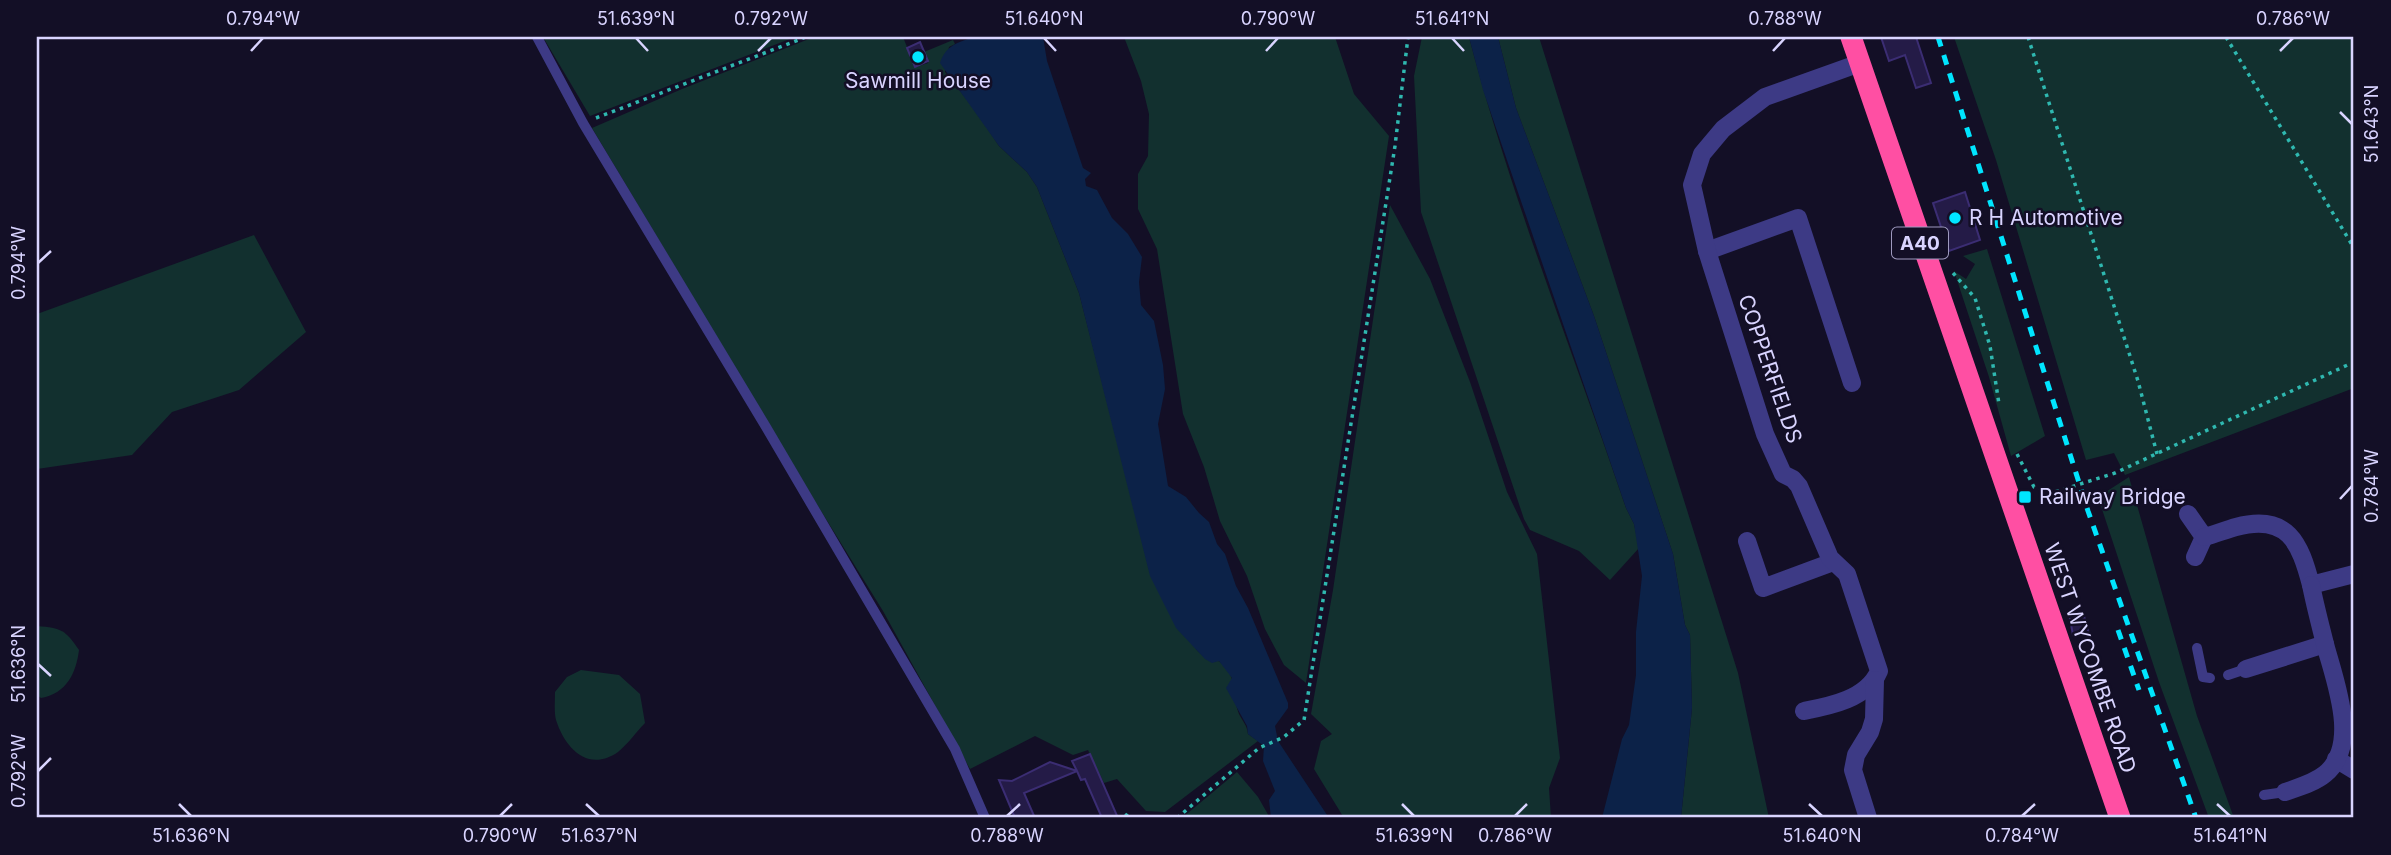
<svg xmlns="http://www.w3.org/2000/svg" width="2391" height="855" viewBox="0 0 2391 855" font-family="Inter,sans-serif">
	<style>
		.green { fill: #12302f }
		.water { fill: #0c2248 }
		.building { fill: #241b47; stroke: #3b2d73; stroke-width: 2 }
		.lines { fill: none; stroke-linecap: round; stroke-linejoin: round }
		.path { stroke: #2fb8b0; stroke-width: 3.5; stroke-dasharray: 3.5 5; stroke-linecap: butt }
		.lane { stroke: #3d3a85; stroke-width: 10 }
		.street { stroke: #3d3a85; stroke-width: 18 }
		.highway { stroke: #ff4fa3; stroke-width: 21 }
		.rail { stroke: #00e5ff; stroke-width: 5; stroke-dasharray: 10 9; stroke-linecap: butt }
		.ticks { fill: none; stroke: #d9d4ff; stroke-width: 2.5 }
		.poi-dot { fill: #00e5ff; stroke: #130f26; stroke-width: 2.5 }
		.labels { text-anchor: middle; stroke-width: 5; stroke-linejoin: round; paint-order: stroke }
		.shield { fill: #130f26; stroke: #9e99be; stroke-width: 2 }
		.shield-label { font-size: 19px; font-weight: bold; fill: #d9d4ff }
		.poi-label { font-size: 21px; fill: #d9d4ff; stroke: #130f26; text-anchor: start }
		.street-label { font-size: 21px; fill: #d9d4ff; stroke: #130f26 }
		.neatline { fill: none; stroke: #d9d4ff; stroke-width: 2.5 }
		.ticks-label { font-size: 18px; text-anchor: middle; fill: #d9d4ff }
	</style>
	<rect width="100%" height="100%" fill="#130f26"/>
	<g class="green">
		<path d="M 543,37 L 795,37 L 590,116 Z"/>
		<path d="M 814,37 L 903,37 L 915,67 L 928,63 L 924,52 L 953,40 L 955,44 L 949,47 L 945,72 L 975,110 L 999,146 L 1027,172 L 1037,187 L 1079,293 L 1142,537 L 1196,649 C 1207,662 1210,655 1220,662 C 1238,675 1232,696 1239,714 C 1243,722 1247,725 1248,734 L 1258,741 L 1165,812 L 1146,811 L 1117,779 L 1104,783 L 1088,750 L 1073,755 L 1035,736 L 970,769 L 883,611 L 813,498 L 592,128 L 682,89 Z"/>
		<path d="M 1124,37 L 1335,37 L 1354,94 L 1389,136 L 1306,683 L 1284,665 L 1265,629 L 1247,576 L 1220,521 L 1204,467 L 1183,414 L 1157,249 L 1138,209 L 1138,174 L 1148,156 L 1149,114 L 1141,81 Z"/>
		<path d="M 1422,37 L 1469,37 C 1511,197 1573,352 1626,508 L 1634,524 L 1639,548 L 1610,580 L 1579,551 L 1530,530 L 1524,519 L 1421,212 L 1414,76 Z"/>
		<path d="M 1498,37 L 1539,37 L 1738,673 L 1769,818 L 1681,818 L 1692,708 L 1690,635 L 1685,625 L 1673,554 L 1594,316 L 1516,108 Z"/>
		<path d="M 1954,37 L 2354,37 L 2354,388 L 2125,475 L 2114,453 L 2086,460 L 1996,160 Z"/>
		<path d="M 1390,205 L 1430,279 L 1470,382 L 1507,492 L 1537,554 L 1560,758 L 1549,788 L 1551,818 L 1344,818 L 1314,769 L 1321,741 L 1332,734 L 1311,714 L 1333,590 Z"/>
		<path d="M 254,235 L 306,332 L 239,390 L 172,412 L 132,455 L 37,469 L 37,314 Z"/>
		<path d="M 1987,249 L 2045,436 L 2011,456 L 1989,377 L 1954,271 L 1966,279 L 1975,264 L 1963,256 Z"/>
		<path d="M 2129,477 L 2197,716 L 2234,818 L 2209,818 L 2159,682 L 2098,497 Z"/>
		<path d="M 37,626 C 62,628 65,630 79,650 C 76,673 67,693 41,698 L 37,695 Z"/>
		<path d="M 581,670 L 619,675 L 640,694 L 645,723 C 636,732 628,744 618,752 C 588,773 565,748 556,720 C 554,712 555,701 555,692 L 567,677 Z"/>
		<path d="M 1237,772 L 1258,797 L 1270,818 L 1182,818 Z"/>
	</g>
	<g class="water">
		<path d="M 974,37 L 1043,37 L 1047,61 L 1083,168 L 1091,173 L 1085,179 L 1086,186 L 1097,190 L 1112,218 L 1128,234 L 1142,257 L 1139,282 L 1141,305 L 1154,321 L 1163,365 L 1165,389 L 1158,424 L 1168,486 L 1186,497 L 1199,513 L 1209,522 L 1217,544 L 1225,554 L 1236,586 L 1248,608 L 1288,703 L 1288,708 L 1275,726 L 1278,741 L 1329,818 L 1271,818 L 1269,800 L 1275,791 L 1263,761 L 1264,746 L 1248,734 L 1247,726 L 1226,688 L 1232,678 L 1219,661 L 1212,663 L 1205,659 L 1176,628 L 1150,576 L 1079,293 L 1037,187 L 1027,172 L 999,146 L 940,63 C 946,45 957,43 974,37 Z"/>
		<path d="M 1469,37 L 1498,37 L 1516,108 L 1594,316 L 1673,554 L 1685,625 L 1690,635 L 1692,708 L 1681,818 L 1602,818 L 1622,739 L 1629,725 L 1636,675 L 1636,632 L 1642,576 L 1634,524 L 1626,508 L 1483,90 Z"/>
	</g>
	<g class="building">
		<path d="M 1881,37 L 1916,37 L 1931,83 L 1916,88 L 1905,55 L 1889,61 Z"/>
		<path d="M 920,42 L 928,61 L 915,67 L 907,48 Z"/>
		<path d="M 1965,192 L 1980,240 L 1949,251 L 1933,203 Z"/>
		<path d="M 2084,616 L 2088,631 L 2073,635 L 2070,619 Z"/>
		<path d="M 1090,754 L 1118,818 L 1102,818 L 1085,779 L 1081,780 L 1077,771 L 1024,793 L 1035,818 L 1015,818 L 999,780 L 1012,781 L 1050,762 L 1077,771 L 1072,761 Z"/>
	</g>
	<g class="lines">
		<g class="path">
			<path d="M 2028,37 L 2138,381 L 2157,454"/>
			<path d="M 2226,37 L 2354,248"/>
			<path d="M 596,118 L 806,37"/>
			<path d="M 1953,273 L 1975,298 L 1990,346 L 1999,404"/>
			<path d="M 2017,454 L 2034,487 L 2055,492 L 2115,473 L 2354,362"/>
			<path d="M 1125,814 L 1130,818"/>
			<path d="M 1177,818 L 1259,748 L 1284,737 L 1304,720 L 1395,146 L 1408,37"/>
		</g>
		<g class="lane">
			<path d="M 537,37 L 583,123 L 766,427 L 955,749 L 985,818"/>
			<path d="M 2197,648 L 2203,677 L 2210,678"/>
			<path d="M 2228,675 L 2246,669"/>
			<path d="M 2264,795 L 2285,792"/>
		</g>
		<g class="street">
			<path d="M 1707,251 L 1798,218 L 1852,383"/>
			<path d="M 2188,514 L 2204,537 L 2195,557"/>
			<path d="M 2204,537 C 2216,534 2225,530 2236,527 C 2288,513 2300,543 2311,585 L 2354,574"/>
			<path d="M 1747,541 L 1763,588 L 1833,562"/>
			<path d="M 2246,669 L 2325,644"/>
			<path d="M 1804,711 C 1830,706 1867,699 1879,671 L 1847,574 L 1830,558 L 1799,486 L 1793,479 L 1783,474 L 1765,434 L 1707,251 L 1692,185 L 1702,154 L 1723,129 L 1765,97 L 1860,63"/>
			<path d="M 2336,759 L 2354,770"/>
			<path d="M 2285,792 C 2299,787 2314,783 2325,774 C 2361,745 2334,679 2325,644 C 2320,624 2315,605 2311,585"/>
			<path d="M 1868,818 L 1853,770 L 1856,755 L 1870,732 L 1874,719 L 1875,680"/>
		</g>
		<path class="highway" d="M 1851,37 L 2120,818"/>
		<g class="rail">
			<path d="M 1938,37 L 2088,511 L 2196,818"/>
			<path d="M 2118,630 L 2139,690"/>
		</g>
	</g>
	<path class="ticks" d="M 636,38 L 648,51M 1044,38 L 1056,51M 1452,38 L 1464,51M 251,51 L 263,38M 758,51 L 771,38M 1266,51 L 1278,38M 1773,51 L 1785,38M 2280,51 L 2293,38M 2340,112 L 2352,124M 38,263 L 51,251M 2340,499 L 2352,486M 38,664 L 51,676M 38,771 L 51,758M 179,804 L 191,816M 586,804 L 599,816M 1402,804 L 1414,816M 1809,804 L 1822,816M 2217,804 L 2230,816M 500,816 L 512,804M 1007,816 L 1020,804M 1515,816 L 1527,804M 2022,816 L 2035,804"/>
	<g class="poi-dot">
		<circle cx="918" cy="57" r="7"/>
		<circle cx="1955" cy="218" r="7"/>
		<rect x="2018" y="490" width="14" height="14" rx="3.5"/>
	</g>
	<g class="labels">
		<rect class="shield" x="1892" y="227.5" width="56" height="31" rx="5"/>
		<g class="shield-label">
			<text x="1920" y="250">A40</text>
		</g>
		<g class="poi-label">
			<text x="918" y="88" text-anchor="middle">Sawmill House</text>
			<text x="1969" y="225">R H Automotive</text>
			<text x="2039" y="504">Railway Bridge</text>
		</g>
		<g class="street-label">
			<text transform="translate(1770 369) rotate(71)" y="7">COPPERFIELDS</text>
			<text transform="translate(2090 658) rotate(71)" y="7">WEST WYCOMBE ROAD</text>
		</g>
	</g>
	<rect width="2391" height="855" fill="none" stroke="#130f26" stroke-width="77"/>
	<rect x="38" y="38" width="2314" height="778" class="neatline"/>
	<g class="ticks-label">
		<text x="263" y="25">0.794°W</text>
		<text x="636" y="25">51.639°N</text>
		<text x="771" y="25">0.792°W</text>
		<text x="1044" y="25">51.640°N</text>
		<text x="1278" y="25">0.790°W</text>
		<text x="1452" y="25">51.641°N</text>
		<text x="1785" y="25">0.788°W</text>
		<text x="2293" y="25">0.786°W</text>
		<text transform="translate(2372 124) rotate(-90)" y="6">51.643°N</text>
		<text transform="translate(19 263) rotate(-90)" y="6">0.794°W</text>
		<text transform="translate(2372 486) rotate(-90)" y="6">0.784°W</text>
		<text transform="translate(19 664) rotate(-90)" y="6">51.636°N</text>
		<text transform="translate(19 771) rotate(-90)" y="6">0.792°W</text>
		<text x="191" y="842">51.636°N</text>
		<text x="500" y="842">0.790°W</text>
		<text x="599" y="842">51.637°N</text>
		<text x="1007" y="842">0.788°W</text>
		<text x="1414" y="842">51.639°N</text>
		<text x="1515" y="842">0.786°W</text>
		<text x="1822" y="842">51.640°N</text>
		<text x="2022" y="842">0.784°W</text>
		<text x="2230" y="842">51.641°N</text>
	</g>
</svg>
